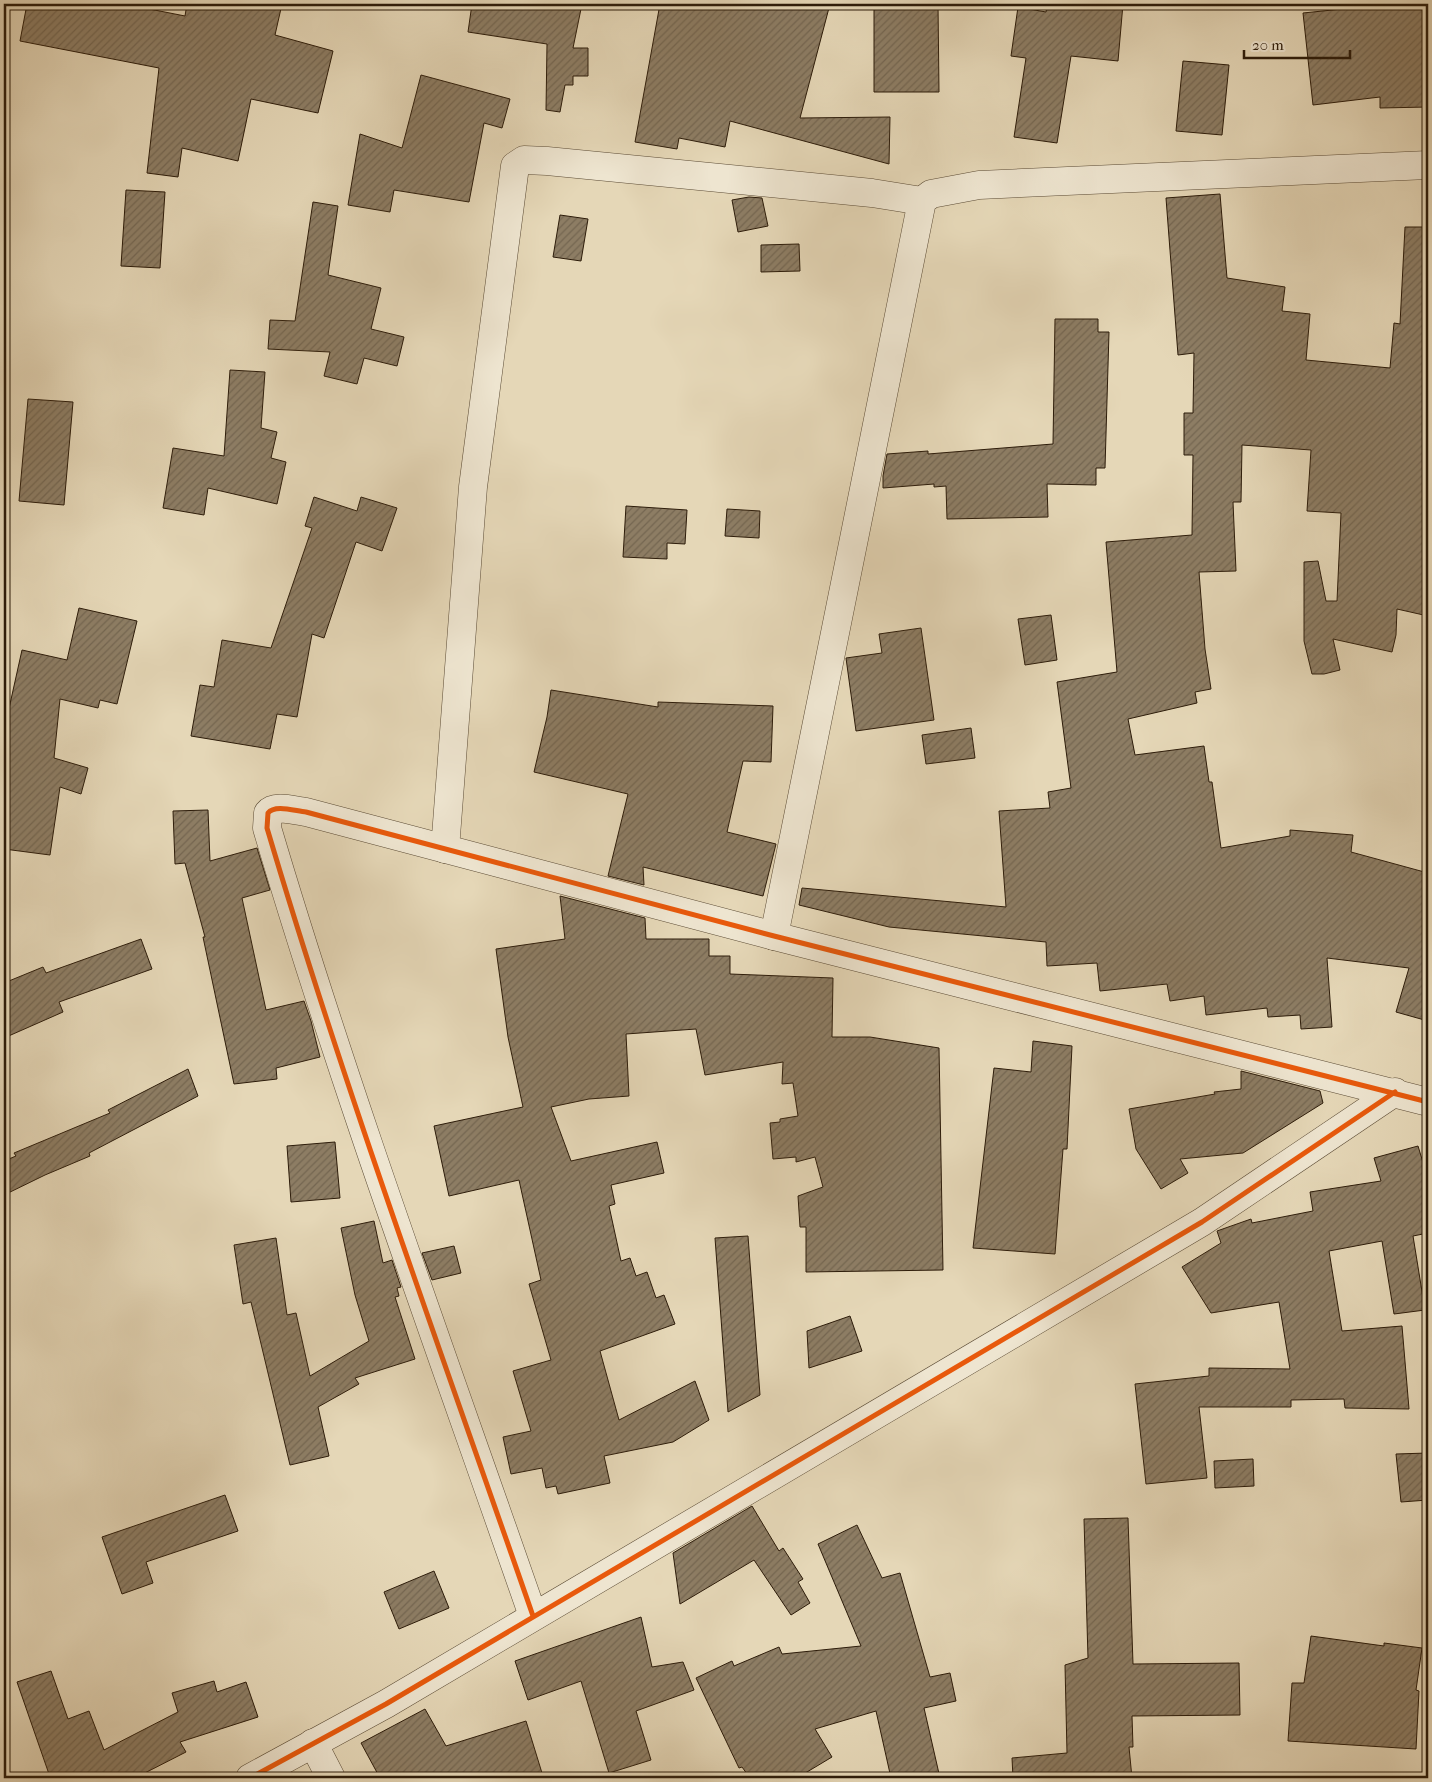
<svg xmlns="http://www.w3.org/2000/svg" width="1432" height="1782" viewBox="0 0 1432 1782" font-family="'IM FELL French Canon',serif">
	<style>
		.building { fill: url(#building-hatch); stroke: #2d1c0a }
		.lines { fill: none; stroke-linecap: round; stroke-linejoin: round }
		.minor-casing { stroke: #5b4b35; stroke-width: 29 }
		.minor { stroke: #eee5d0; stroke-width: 28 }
		.cycleway-casing { stroke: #eee5d0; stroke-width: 8 }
		.cycleway { stroke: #e8590c; stroke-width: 5 }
	</style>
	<defs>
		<pattern id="building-hatch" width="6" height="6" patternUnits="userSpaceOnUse" patternTransform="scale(1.25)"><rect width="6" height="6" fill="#8d7d64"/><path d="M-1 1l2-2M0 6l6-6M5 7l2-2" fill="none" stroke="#746651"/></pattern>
	</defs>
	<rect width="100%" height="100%" fill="#e5d7b7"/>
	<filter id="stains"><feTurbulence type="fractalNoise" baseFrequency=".004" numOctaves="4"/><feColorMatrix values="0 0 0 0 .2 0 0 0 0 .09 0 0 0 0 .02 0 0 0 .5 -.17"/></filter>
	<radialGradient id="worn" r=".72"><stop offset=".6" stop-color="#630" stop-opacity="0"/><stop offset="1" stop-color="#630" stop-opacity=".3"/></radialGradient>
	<g class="building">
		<path d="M 27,4 L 124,4 L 185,16 L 187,4 L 282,4 L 275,35 L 333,51 L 318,113 L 251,99 L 238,161 L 182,148 L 178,177 L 147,173 L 159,68 L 20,41 Z"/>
		<path d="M 472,4 L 582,4 L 573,48 L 588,48 L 588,76 L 573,76 L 573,85 L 565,85 L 560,112 L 546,110 L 547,44 L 468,32 Z"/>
		<path d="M 660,4 L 830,4 L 800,118 L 890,117 L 889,164 L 730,121 L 725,147 L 679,138 L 677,149 L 635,142 Z"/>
		<path d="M 874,4 L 938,4 L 939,92 L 874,92 Z"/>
		<path d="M 1047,4 L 1123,4 L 1118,61 L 1071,56 L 1057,143 L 1014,137 L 1026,58 L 1011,56 L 1018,7 L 1046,12 Z"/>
		<path d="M 1391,4 L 1428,4 L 1428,107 L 1380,108 L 1380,97 L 1313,105 L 1303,13 Z"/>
		<path d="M 1183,61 L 1229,65 L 1222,135 L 1176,131 Z"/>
		<path d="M 421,75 L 510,99 L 502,128 L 484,123 L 469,202 L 394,190 L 390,212 L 348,205 L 360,134 L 402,148 Z"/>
		<path d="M 126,190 L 165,192 L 160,268 L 121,266 Z"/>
		<path d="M 1220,194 L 1227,278 L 1285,287 L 1282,311 L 1310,314 L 1306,360 L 1390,368 L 1394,323 L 1400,324 L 1405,227 L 1428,227 L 1428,491 L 1426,523 L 1428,524 L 1428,616 L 1397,609 L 1396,635 L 1392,652 L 1333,639 L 1340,670 L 1324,674 L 1312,674 L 1304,641 L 1304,562 L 1318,561 L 1326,601 L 1337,601 L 1341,513 L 1307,511 L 1311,450 L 1242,445 L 1241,502 L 1233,502 L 1236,571 L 1199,572 L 1205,649 L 1211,689 L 1195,692 L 1197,703 L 1128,719 L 1135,755 L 1204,746 L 1209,782 L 1212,782 L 1221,848 L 1290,836 L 1290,830 L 1353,835 L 1351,852 L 1428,873 L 1428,1021 L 1396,1012 L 1409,968 L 1327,958 L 1332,1027 L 1301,1029 L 1300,1015 L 1268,1017 L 1267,1008 L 1206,1015 L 1204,996 L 1170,1001 L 1167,984 L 1100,991 L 1097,963 L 1047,966 L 1046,942 L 889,927 L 799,905 L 802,888 L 1006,907 L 999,811 L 1050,808 L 1048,792 L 1071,788 L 1057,682 L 1117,672 L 1106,542 L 1192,535 L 1193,455 L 1184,455 L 1184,413 L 1193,413 L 1194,353 L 1178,355 L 1166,198 Z"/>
		<path d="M 749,197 L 762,198 L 768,226 L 738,232 L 732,200 Z"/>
		<path d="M 313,202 L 338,206 L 328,275 L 381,288 L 371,329 L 404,337 L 397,366 L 364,358 L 357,384 L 324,376 L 330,352 L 268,349 L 270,320 L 295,321 Z"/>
		<path d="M 560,215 L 588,219 L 581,261 L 553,257 Z"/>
		<path d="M 799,244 L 800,271 L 761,272 L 761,245 Z"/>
		<path d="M 1055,319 L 1098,319 L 1098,332 L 1109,332 L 1105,468 L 1096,468 L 1096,485 L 1047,484 L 1048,517 L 947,519 L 946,486 L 934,487 L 934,484 L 883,488 L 883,476 L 887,454 L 928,451 L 928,454 L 1053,444 Z"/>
		<path d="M 230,370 L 265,372 L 261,428 L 277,432 L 271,458 L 286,462 L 277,504 L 208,488 L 204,515 L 163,508 L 173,448 L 224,456 Z"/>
		<path d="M 28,399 L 73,402 L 64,505 L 19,501 Z"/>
		<path d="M 314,497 L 357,511 L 361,497 L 397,508 L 382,551 L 356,542 L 324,638 L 312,634 L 297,717 L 277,714 L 270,749 L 191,736 L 200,685 L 214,687 L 222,640 L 271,648 L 312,528 L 305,526 Z"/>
		<path d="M 626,506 L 687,510 L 685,544 L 667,543 L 667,559 L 623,557 Z"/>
		<path d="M 727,509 L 760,511 L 759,538 L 725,536 Z"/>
		<path d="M 79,608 L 137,621 L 117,704 L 100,700 L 98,708 L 60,699 L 54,758 L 88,768 L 81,794 L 60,787 L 50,855 L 4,849 L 4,731 L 22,650 L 67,660 Z"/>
		<path d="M 1051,615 L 1057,660 L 1025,665 L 1018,619 Z"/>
		<path d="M 921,628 L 934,720 L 856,731 L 846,658 L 882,653 L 879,634 Z"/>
		<path d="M 551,690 L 658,707 L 658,702 L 773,706 L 771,762 L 743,761 L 727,832 L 776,844 L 763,896 L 643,867 L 644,885 L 608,876 L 628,794 L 534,772 L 547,717 Z"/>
		<path d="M 971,728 L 975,758 L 926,764 L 922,735 Z"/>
		<path d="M 208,810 L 210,861 L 257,848 L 270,890 L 242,898 L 266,1010 L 304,1001 L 311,1021 L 320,1057 L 276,1068 L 277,1079 L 234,1084 L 203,937 L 205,937 L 185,863 L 175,864 L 173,811 Z"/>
		<path d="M 560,896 L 645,918 L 646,939 L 709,939 L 709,956 L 730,956 L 730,974 L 833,978 L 832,1037 L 870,1037 L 939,1048 L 943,1270 L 806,1272 L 806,1227 L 800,1227 L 798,1196 L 823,1187 L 815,1157 L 796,1162 L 796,1157 L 773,1159 L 770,1123 L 780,1122 L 780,1119 L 798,1116 L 793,1083 L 782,1084 L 783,1062 L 705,1075 L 696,1029 L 626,1034 L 629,1096 L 589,1099 L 551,1107 L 571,1161 L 657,1142 L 664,1173 L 611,1185 L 615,1204 L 609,1206 L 621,1261 L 630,1258 L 636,1276 L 647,1272 L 656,1298 L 664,1295 L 675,1324 L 600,1351 L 619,1420 L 695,1381 L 709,1420 L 673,1442 L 604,1456 L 610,1483 L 558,1494 L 556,1486 L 546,1488 L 542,1468 L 511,1474 L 503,1437 L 531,1431 L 513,1371 L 551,1360 L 529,1284 L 541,1280 L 519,1180 L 449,1196 L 434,1126 L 523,1107 L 508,1037 L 496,949 L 565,939 Z"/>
		<path d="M 141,939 L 152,969 L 59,1002 L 63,1012 L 4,1038 L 4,983 L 43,967 L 46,973 Z"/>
		<path d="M 1033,1041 L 1072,1046 L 1067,1149 L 1063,1149 L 1055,1254 L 973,1248 L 994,1068 L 1031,1072 Z"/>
		<path d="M 188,1069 L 198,1096 L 89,1153 L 90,1156 L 45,1175 L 4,1195 L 4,1161 L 16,1156 L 14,1153 L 110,1113 L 108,1110 Z"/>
		<path d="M 1241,1071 L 1320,1091 L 1323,1103 L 1243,1153 L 1180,1159 L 1188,1173 L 1161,1189 L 1136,1149 L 1129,1109 L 1215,1094 L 1214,1092 L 1241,1089 Z"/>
		<path d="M 335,1142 L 340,1198 L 291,1202 L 287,1146 Z"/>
		<path d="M 1418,1146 L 1428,1179 L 1423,1181 L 1428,1213 L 1428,1233 L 1413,1236 L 1425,1310 L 1394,1314 L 1382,1241 L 1329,1251 L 1342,1331 L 1402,1326 L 1409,1409 L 1345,1408 L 1344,1399 L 1291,1400 L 1291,1407 L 1199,1407 L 1207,1478 L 1146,1484 L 1135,1384 L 1209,1376 L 1209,1368 L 1290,1369 L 1279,1302 L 1211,1313 L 1182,1267 L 1221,1243 L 1217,1231 L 1251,1219 L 1252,1223 L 1313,1211 L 1310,1192 L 1381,1181 L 1374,1158 Z"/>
		<path d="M 374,1221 L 383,1263 L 392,1260 L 401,1287 L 397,1288 L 399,1296 L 395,1297 L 415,1359 L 355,1378 L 359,1384 L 318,1407 L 329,1456 L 290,1465 L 251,1302 L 243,1304 L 234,1245 L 276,1238 L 287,1315 L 296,1313 L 310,1376 L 369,1341 L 355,1295 L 341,1228 Z"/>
		<path d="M 748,1236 L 760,1395 L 728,1412 L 715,1238 Z"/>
		<path d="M 454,1246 L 461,1273 L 432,1280 L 422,1253 Z"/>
		<path d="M 850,1316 L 862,1351 L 809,1368 L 807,1331 Z"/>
		<path d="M 1428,1453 L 1428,1500 L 1401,1502 L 1396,1454 Z"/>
		<path d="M 1253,1459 L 1254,1486 L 1215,1488 L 1214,1461 Z"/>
		<path d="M 225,1495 L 238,1531 L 146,1562 L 153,1583 L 122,1594 L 102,1537 Z"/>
		<path d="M 752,1506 L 779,1551 L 783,1548 L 803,1579 L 798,1582 L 810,1603 L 791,1615 L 754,1560 L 680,1604 L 673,1553 Z"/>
		<path d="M 1128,1518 L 1133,1664 L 1239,1663 L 1240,1715 L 1132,1716 L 1133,1747 L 1129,1747 L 1132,1778 L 1013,1778 L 1012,1758 L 1067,1753 L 1065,1665 L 1088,1658 L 1084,1519 Z"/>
		<path d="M 857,1525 L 882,1578 L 900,1573 L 930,1677 L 950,1673 L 956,1701 L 924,1708 L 940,1778 L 891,1778 L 876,1711 L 815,1729 L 832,1757 L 797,1778 L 750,1778 L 742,1767 L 739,1768 L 696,1678 L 732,1661 L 734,1666 L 779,1647 L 782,1654 L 861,1646 L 818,1544 Z"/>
		<path d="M 434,1571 L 449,1608 L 399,1629 L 384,1592 Z"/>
		<path d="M 641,1617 L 652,1667 L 683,1662 L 694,1690 L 636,1711 L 651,1760 L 609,1773 L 581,1681 L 528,1700 L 515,1661 Z"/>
		<path d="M 1311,1636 L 1384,1646 L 1384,1643 L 1422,1648 L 1416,1690 L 1419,1691 L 1416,1749 L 1288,1741 L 1292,1683 L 1304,1683 Z"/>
		<path d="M 51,1671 L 68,1719 L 89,1711 L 104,1750 L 178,1712 L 172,1693 L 214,1681 L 217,1692 L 246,1682 L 258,1717 L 180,1742 L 186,1752 L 135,1778 L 47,1778 L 50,1777 L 17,1682 Z"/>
		<path d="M 425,1709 L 446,1746 L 526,1721 L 542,1773 L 526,1778 L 380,1778 L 361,1743 Z"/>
	</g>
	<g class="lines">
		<defs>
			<g id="minor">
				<path d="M 445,849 L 473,487 L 515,166 L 524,160 L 547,161 L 872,193 L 922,201"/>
				<path d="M 774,936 L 922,201 L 931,194 L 979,185 L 1428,165"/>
				<path d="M 533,1616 C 442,1354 346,1094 267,828 L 268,813 C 275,804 295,811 306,812 L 774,936 L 1428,1102"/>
				<path d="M 313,1743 L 331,1778"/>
				<path d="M 250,1778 L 386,1704 L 1202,1222 L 1395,1092"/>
			</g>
		</defs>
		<use href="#minor" class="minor-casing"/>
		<use href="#minor" class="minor"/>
		<defs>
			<g id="cycleway">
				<path d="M 533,1616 C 442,1354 346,1094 267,828 L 268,813 C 275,804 295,811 306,812 L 774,936 L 1428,1102"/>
				<path d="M 250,1778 L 386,1704 L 1202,1222 L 1395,1092"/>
			</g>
		</defs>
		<use href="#cycleway" class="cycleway-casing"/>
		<use href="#cycleway" class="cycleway"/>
	</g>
	<rect width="1432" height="1782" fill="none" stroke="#e5d7b7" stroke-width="20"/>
	<rect x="5" y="5" width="1422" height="1772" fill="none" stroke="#2d1c0a" stroke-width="2.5"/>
	<rect x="10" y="10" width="1412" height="1762" fill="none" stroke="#2d1c0a"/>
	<path d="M1244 50v8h106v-8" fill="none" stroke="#2d1c0a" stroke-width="2.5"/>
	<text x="1252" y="50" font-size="15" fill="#2d1c0a" stroke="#eee5d0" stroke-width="4" paint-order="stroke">20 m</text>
	<rect width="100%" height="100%" filter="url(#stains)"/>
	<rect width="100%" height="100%" fill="url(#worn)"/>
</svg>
